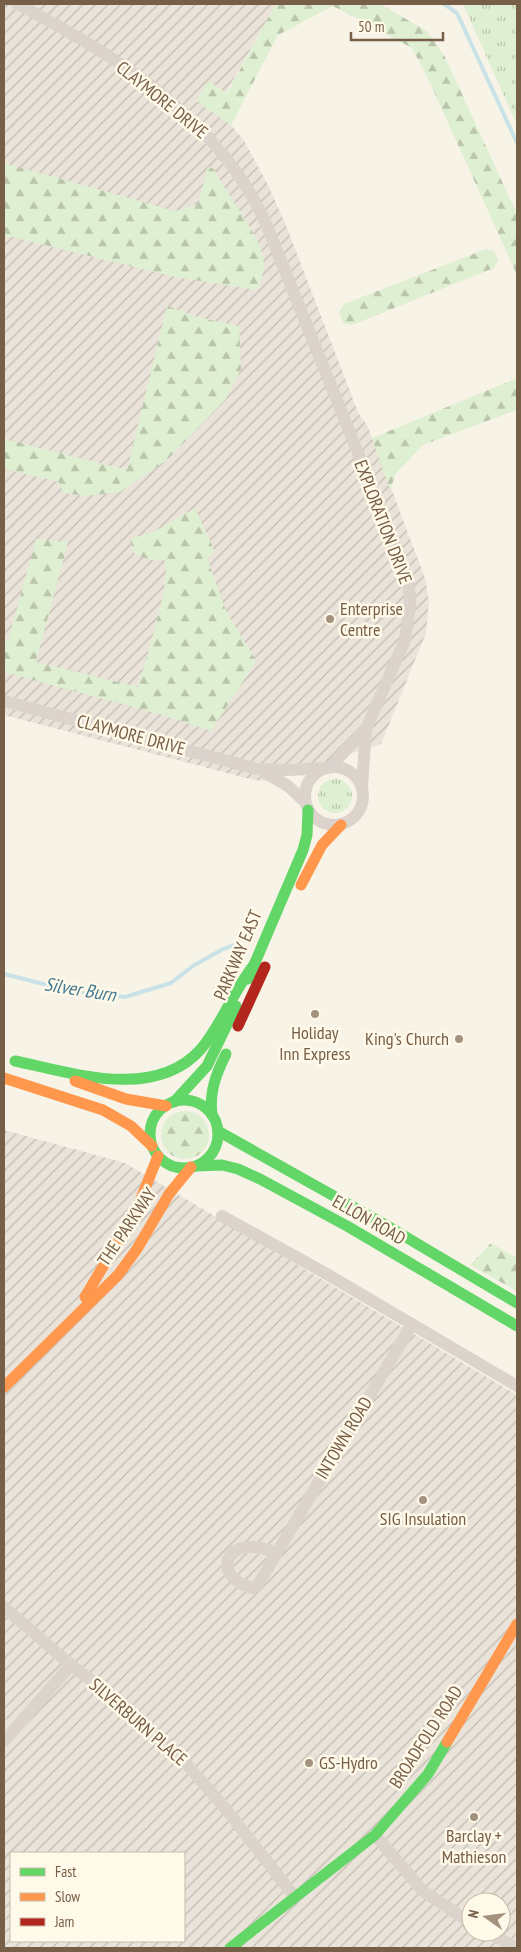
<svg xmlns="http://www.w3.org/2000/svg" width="521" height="1952" viewBox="0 0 521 1952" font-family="'PT Sans Narrow',sans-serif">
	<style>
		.industrial { fill: url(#industrial-furrows); fill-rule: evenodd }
		.grass { fill: url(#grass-tufts) }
		.forest { fill: url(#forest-firs) }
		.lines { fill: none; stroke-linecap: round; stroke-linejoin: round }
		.stream { stroke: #c9e2e8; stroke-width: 4 }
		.street { stroke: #dbd3cc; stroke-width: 12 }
		.fast { stroke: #63d668; stroke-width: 11 }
		.slow { stroke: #ff974d; stroke-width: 11 }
		.jam { stroke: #b3261e; stroke-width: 11 }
		.poi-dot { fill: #a4927f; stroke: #fff9e9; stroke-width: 2 }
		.labels { text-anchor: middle; stroke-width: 5; stroke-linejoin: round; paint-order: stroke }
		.street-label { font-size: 18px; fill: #775e47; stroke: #fff9e9 }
		.poi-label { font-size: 18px; fill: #775e47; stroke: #fff9e9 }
		.water-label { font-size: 19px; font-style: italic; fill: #427a93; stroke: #fff9e9 }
	</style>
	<defs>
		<pattern id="industrial-furrows" width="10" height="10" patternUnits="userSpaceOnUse" patternTransform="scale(1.25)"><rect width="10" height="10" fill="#eae3d9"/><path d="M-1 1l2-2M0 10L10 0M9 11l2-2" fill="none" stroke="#c2bbb2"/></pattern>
		<pattern id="grass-tufts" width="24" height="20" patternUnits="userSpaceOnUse" patternTransform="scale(1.25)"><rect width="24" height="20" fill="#dfefd1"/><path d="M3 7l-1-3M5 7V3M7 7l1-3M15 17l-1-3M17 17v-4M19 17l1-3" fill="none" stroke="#bac5ab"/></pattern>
		<pattern id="forest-firs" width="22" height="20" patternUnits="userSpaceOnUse" patternTransform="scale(1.25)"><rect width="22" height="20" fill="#dfefd1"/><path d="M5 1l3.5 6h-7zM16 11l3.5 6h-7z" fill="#bac5ab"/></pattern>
	</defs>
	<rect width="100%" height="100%" fill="#f8f3e7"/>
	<g class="industrial">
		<path d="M 4,4 L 276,4 L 226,93 L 196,101 L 231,125 L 243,139 L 269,187 L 287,228 L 358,412 L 368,427 L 425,578 L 429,602 L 426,633 L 381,744 L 265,781 L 254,780 L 4,715 Z"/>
		<path d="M 4,1130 L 125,1163 L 517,1395 L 517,1948 L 4,1948 ZM 11,1853 L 184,1853 L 184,1941 L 11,1941 ZM 471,1902 L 501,1902 L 501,1932 L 471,1932 Z"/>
	</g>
	<g class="grass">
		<path d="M 462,4 L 517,4 L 517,125 L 463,4 Z"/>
		<circle cx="335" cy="796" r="17"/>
	</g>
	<g class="forest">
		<path d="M 276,4 L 380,4 L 427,31 L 445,57 L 517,214 L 517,275 L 430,83 L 412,48 L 333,6 L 278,35 L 231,125 L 196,101 L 208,81 L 227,93 Z"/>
		<path d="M 4,163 L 175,211 L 198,204 L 208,167 L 214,169 C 226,195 266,240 264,268 C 263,275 260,283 258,290 L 175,277 L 4,235 Z"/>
		<path d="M 486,249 L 494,251 L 498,260 L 494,268 L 352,325 L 343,323 L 339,312 L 344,304 Z"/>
		<path d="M 167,306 L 201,318 L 239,326 L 241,369 L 226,399 L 168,459 L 120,492 L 86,496 L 63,493 L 59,482 L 4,469 L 4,439 L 127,470 Z"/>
		<path d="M 517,378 L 517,410 L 423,445 L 396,473 L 390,490 L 372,438 Z"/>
		<path d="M 195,508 L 215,552 L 207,558 L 226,611 L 256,661 L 211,731 L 159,714 L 4,672 L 4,640 L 8,641 L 36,539 L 68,542 L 36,662 L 138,687 C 144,665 174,575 164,560 C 153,562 144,558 134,553 L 130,539 L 155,531 Z"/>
		<circle cx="185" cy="1135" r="24"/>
		<path d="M 491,1243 L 517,1258 L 517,1291 L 470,1265 Z"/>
	</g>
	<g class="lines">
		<g class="stream">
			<path d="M 444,4 L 457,13 L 517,143"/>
			<path d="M 4,974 L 67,990 L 125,997 L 171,983 L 193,966 L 223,949 L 235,945"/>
		</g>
		<g class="street">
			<path d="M 17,4 C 116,55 221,120 267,226 L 402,563 L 409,585 L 410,605 L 405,640 L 366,729 L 330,767"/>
			<path d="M 4,701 L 257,769 L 289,770 L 326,768"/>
			<circle cx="334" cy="796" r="29"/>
			<path d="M 264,772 L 288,786 L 305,802"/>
			<path d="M 362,787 L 366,729"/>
			<path d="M 222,1216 L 325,1273 L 517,1386"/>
			<path d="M 276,1553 C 224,1530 209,1579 254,1588 L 258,1585 L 412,1324"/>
			<path d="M 4,1607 L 71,1665 L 125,1706 L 176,1752 L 224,1807 L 295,1897"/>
			<path d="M 4,1741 L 71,1665"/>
			<path d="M 375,1835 L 423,1891 L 471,1923"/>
			<path d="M 488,1932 L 516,1948"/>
		</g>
		<g class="fast">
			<path d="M 248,979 L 303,850 L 307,835 L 308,810"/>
			<path d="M 15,1061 C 72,1073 155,1101 201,1049 C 222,1024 233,991 254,965"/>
			<circle cx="184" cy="1134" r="34"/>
			<path d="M 174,1102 L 207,1066 L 236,1006"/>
			<path d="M 212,1115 C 209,1092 216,1074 226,1054"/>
			<path d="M 218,1131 L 389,1227 L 517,1303"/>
			<path d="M 196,1166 L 222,1165 L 238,1169 L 260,1179 L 347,1226 L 517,1326"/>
			<path d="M 230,1948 L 375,1835 L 428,1774 L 447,1742"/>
		</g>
		<g class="slow">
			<path d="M 301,885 L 322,845 L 341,825"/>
			<path d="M 4,1078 L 103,1110 L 131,1126 L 152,1146"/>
			<path d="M 75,1081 L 126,1099 L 166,1106"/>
			<path d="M 85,1297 L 136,1211 L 158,1156"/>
			<path d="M 4,1387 L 118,1275 L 137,1249 L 169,1194 L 191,1167"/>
			<path d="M 447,1742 L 517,1624"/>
		</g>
		<path class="jam" d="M 238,1026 L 265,967"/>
	</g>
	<g class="poi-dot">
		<circle cx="330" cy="619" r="5"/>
		<circle cx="315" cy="1014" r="5"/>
		<circle cx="459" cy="1039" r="5"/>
		<circle cx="423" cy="1500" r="5"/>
		<circle cx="309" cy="1763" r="5"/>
		<circle cx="474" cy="1817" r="5"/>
	</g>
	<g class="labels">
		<g class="street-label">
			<text transform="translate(162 100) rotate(39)" y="6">CLAYMORE DRIVE</text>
			<text transform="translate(383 522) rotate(69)" y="6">EXPLORATION DRIVE</text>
			<text transform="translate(131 735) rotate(15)" y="6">CLAYMORE DRIVE</text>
			<text transform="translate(238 955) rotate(-67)" y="6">PARKWAY EAST</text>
			<text transform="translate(369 1220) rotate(30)" y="6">ELLON ROAD</text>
			<text transform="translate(127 1227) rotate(-56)" y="6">THE PARKWAY</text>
			<text transform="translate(344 1438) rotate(-59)" y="6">INTOWN ROAD</text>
			<text transform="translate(138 1722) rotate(41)" y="6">SILVERBURN PLACE</text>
			<text transform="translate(426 1737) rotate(-57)" y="6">BROADFOLD ROAD</text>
		</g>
		<g class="poi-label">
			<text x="340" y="615" text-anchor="start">Enterprise<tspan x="340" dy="21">Centre</tspan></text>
			<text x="315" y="1039">Holiday<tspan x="315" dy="21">Inn Express</tspan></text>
			<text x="449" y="1045" text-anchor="end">King's Church</text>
			<text x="423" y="1525">SIG Insulation</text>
			<text x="319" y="1769" text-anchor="start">GS-Hydro</text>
			<text x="474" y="1842">Barclay +<tspan x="474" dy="21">Mathieson</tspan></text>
		</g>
		<g class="water-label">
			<text transform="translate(80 989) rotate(9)" y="7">Silver Burn</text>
		</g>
	</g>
	<rect width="521" height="1952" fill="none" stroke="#775e47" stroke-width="10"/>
	<rect x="10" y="1852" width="175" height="90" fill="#fff9e9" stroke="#c9bba8"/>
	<rect x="20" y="1868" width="25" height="8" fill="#63d668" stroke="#c9bba8"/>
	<text x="55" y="1877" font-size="15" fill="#775e47">Fast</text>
	<rect x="20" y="1893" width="25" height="8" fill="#ff974d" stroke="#c9bba8"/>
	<text x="55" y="1902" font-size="15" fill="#775e47">Slow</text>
	<rect x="20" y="1918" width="25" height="8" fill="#b3261e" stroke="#c9bba8"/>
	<text x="55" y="1927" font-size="15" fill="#775e47">Jam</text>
	<g transform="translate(486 1917) rotate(284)"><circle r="24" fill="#fff9e9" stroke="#c9bba8"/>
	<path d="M0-4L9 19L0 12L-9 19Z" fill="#a4927f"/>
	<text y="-8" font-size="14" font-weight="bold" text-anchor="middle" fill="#775e47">N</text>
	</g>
	<path d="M351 32v8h92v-8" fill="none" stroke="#775e47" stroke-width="2.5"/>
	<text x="358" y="32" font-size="15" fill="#775e47" stroke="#fff9e9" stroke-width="4" paint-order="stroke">50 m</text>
</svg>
